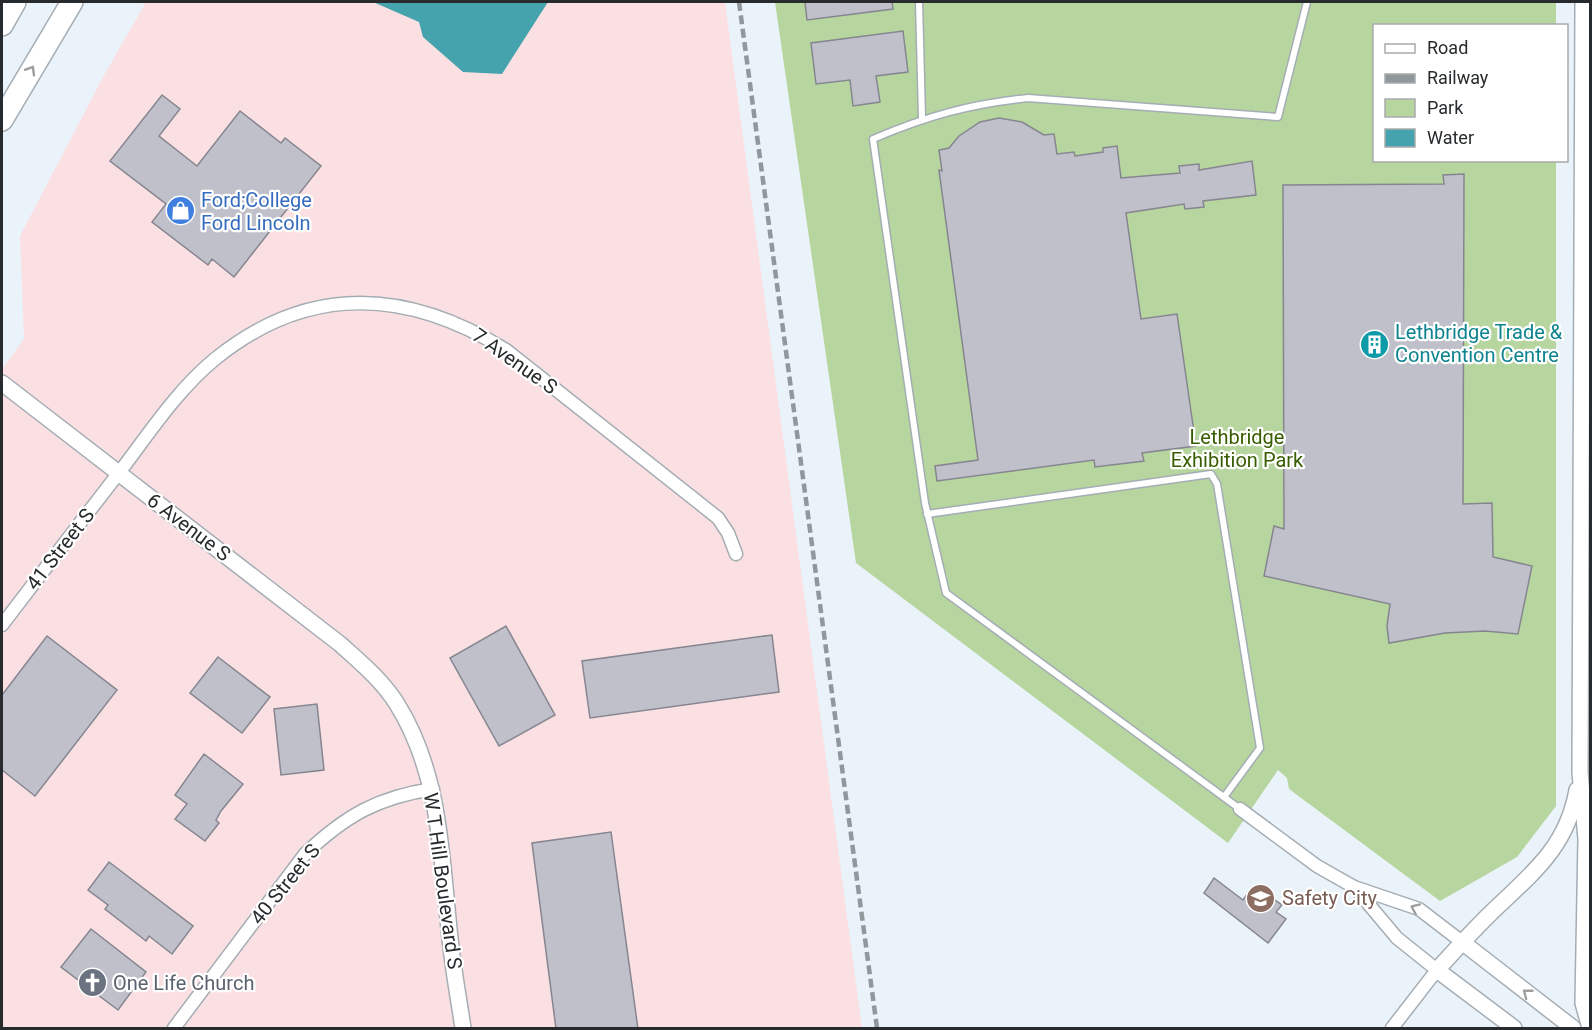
<svg xmlns="http://www.w3.org/2000/svg" width="1592" height="1030" viewBox="0 0 1592 1030" font-family="Roboto,sans-serif">
	<style>
		.commercial { fill: #fbe0e3 }
		.green { fill: #b7d59e }
		.water { fill: #44a3ac }
		.building { fill: #bfc0ca; stroke: #85868f; stroke-width: 1.5 }
		.lines { fill: none; stroke-linecap: round; stroke-linejoin: round }
		.service-casing { stroke: #a5adb4; stroke-width: 9 }
		.minor-casing { stroke: #a5adb4; stroke-width: 15 }
		.tertiary-casing { stroke: #a5adb4; stroke-width: 18 }
		.trunk-casing { stroke: #a5adb4; stroke-width: 24 }
		.service { stroke: #fff; stroke-width: 6 }
		.minor { stroke: #fff; stroke-width: 12 }
		.tertiary { stroke: #fff; stroke-width: 15 }
		.trunk { stroke: #fff; stroke-width: 21 }
		.rail { stroke: #91989c; stroke-width: 4.5; stroke-dasharray: 9 4.5; stroke-linecap: butt }
		.oneway { stroke: #9ea0a0 }
		.labels { text-anchor: middle; stroke-width: 4.5; stroke-linejoin: round; paint-order: stroke }
		.shop-label { font-size: 20px; fill: #366cbe; stroke: #fff; text-anchor: start }
		.culture-label { font-size: 20px; fill: #0d838f; stroke: #fff; text-anchor: start }
		.street-label { font-size: 20px; fill: #272b2d; stroke: #fff }
		.park-label { font-size: 20px; fill: #385d00; stroke: #fff }
		.education-label { font-size: 20px; fill: #785e54; stroke: #fff; text-anchor: start }
		.worship-label { font-size: 20px; fill: #5b616d; stroke: #fff; text-anchor: start }
	</style>
	<rect width="100%" height="100%" fill="#eaf3fa"/>
	<path class="commercial" d="M 146,2 L 725,2 L 862,1028 L 2,1028 L 2,369 L 24,339 L 20,236 L 103,77 Z"/>
	<g class="green">
		<path d="M 775,2 L 1556,2 L 1556,25 L 1374,26 L 1374,160 L 1556,161 L 1556,806 L 1517,857 L 1440,901 L 1289,789 L 1287,778 L 1278,770 L 1228,843 L 856,563 Z"/>
		<path d="M 1581,296 L 1590,301 L 1590,1028 Z"/>
	</g>
	<path class="water" d="M 373,2 L 548,2 L 502,74 L 463,72 L 423,37 L 419,22 Z"/>
	<g class="building">
		<path d="M 805,2 L 892,2 L 893,9 L 807,20 Z"/>
		<path d="M 903,31 L 908,72 L 876,76 L 880,102 L 853,106 L 850,80 L 816,84 L 811,43 Z"/>
		<path d="M 162,95 L 180,109 L 159,136 L 197,166 L 240,111 L 281,143 L 285,138 L 321,166 L 234,277 L 212,259 L 208,265 L 152,222 L 166,204 L 110,161 Z"/>
		<path d="M 999,118 L 1022,122 L 1044,135 L 1054,134 L 1057,154 L 1074,152 L 1075,156 L 1103,152 L 1103,148 L 1117,146 L 1121,178 L 1180,173 L 1179,166 L 1199,164 L 1199,170 L 1252,161 L 1256,195 L 1203,201 L 1204,207 L 1185,209 L 1184,204 L 1126,213 L 1141,319 L 1177,314 L 1196,446 L 1142,453 L 1144,461 L 1095,467 L 1094,460 L 937,481 L 935,466 L 978,460 L 939,170 L 942,171 L 939,150 L 949,148 L 959,136 L 980,122 Z"/>
		<path d="M 1464,174 L 1463,504 L 1492,503 L 1493,557 L 1532,566 L 1518,634 L 1485,631 L 1445,633 L 1389,643 L 1387,626 L 1390,604 L 1264,576 L 1274,526 L 1284,529 L 1283,185 L 1444,184 L 1443,175 Z"/>
		<path d="M 506,626 L 555,715 L 499,746 L 450,658 Z"/>
		<path d="M 772,635 L 779,692 L 590,718 L 582,661 Z"/>
		<path d="M 47,636 L 117,690 L 35,796 L 2,770 L 2,695 Z"/>
		<path d="M 218,657 L 270,697 L 242,733 L 190,693 Z"/>
		<path d="M 317,704 L 324,770 L 281,775 L 274,709 Z"/>
		<path d="M 204,754 L 243,784 L 221,811 L 216,820 L 219,823 L 205,841 L 175,819 L 187,804 L 175,795 Z"/>
		<path d="M 611,832 L 638,1029 L 556,1029 L 532,843 Z"/>
		<path d="M 109,862 L 193,926 L 172,954 L 149,936 L 146,941 L 105,909 L 108,905 L 88,890 Z"/>
		<path d="M 1214,878 L 1243,900 L 1248,893 L 1267,905 L 1272,898 L 1282,905 L 1276,912 L 1286,919 L 1268,943 L 1204,893 Z"/>
		<path d="M 91,929 L 146,972 L 118,1010 L 61,967 Z"/>
	</g>
	<g class="lines">
		<defs>
			<g id="service">
				<path d="M 919,2 L 922,118"/>
				<path d="M 927,514 L 1211,474 L 1217,484 L 1260,748 L 1224,797"/>
				<path d="M 1240,809 L 946,593 L 925,503 L 873,139 C 927,116 970,104 1028,98 L 1278,117 L 1307,2"/>
			</g>
			<g id="minor">
				<path d="M 2,625 C 40,575 79,524 118,474 C 148,435 177,390 215,359 C 309,283 407,289 506,350 L 718,518 L 728,533 L 736,554"/>
				<path d="M 1240,809 L 1317,866 L 1354,887 L 1419,909 L 1462,942"/>
				<path d="M 1355,888 L 1397,938 L 1437,970 L 1392,1028"/>
				<path d="M 174,1028 L 305,854 C 345,816 378,797 433,789"/>
			</g>
			<g id="tertiary">
				<path d="M 1583,2 L 1580,772 L 1586,839 L 1583,1003 L 1590,1028"/>
				<path d="M 2,383 L 340,644 C 360,662 382,680 397,704 C 443,778 441,864 451,947 C 454,974 459,1001 463,1028"/>
				<path d="M 1462,942 L 1573,1028"/>
				<path d="M 1514,1028 L 1437,970 C 1456,949 1475,928 1495,909 C 1534,872 1567,846 1577,790"/>
			</g>
			<g id="trunk">
				<path d="M 2,25 L 15,2"/>
				<path d="M 2,120 L 72,2"/>
			</g>
		</defs>
		<use href="#service" class="service-casing"/>
		<use href="#minor" class="minor-casing"/>
		<use href="#tertiary" class="tertiary-casing"/>
		<use href="#trunk" class="trunk-casing"/>
		<use href="#service" class="service"/>
		<use href="#minor" class="minor"/>
		<use href="#tertiary" class="tertiary"/>
		<use href="#trunk" class="trunk"/>
		<path class="rail" d="M 739,2 L 877,1028"/>
	</g>
	<defs><path id="oneway-chevron" d="M-2-3.5L2.5 0L-2 3.5" fill="none" stroke-width="1.6" stroke-linecap="round" stroke-linejoin="round" transform="scale(1.5)"/></defs>
	<g class="oneway">
		<use href="#oneway-chevron" transform="translate(31 70) rotate(-59)"/>
		<use href="#oneway-chevron" transform="translate(1415 908) rotate(-156)"/>
		<use href="#oneway-chevron" transform="translate(1527 993) rotate(-142)"/>
	</g>
	<defs>
		<symbol id="shop-disc" viewBox="-11 -11 22 22"><circle r="9.5" fill="#3f7fe0" stroke="#fff"/><path d="M-5-2.5h2.3a2.7 3.5 0 0 1 5.4 0H5L5.5 6h-11ZM-1.5-2.5h3a1.5 2.3 0 0 0-3 0Z" fill="#fff"/></symbol>
		<symbol id="building-disc" viewBox="-11 -11 22 22"><circle r="9.5" fill="#0f9aa8" stroke="#fff"/><path d="M-4-6H4V6H1V3H-1V6H-4ZM-2.5-4.3h1.7v1.8h-1.7ZM.8-4.3h1.7v1.8H.8ZM-2.5-1h1.7V.8h-1.7ZM.8-1h1.7V.8H.8Z" fill="#fff"/></symbol>
		<symbol id="school-disc" viewBox="-11 -11 22 22"><circle r="9.5" fill="#8d6e63" stroke="#fff"/><path d="M0-5L7-2L0 1L-7-2ZM-4 1L0 2.5L4 1V4Q0 6-4 4Z" fill="#fff"/></symbol>
		<symbol id="church-disc" viewBox="-11 -11 22 22"><circle r="9.5" fill="#6b7280" stroke="#fff"/><path d="M-1.2-6h2.4v3.5h3.3v2.4h-3.3V6h-2.4V-.1h-3.3v-2.4h3.3Z" fill="#fff"/></symbol>
	</defs>
	<g fill-rule="evenodd">
		<use href="#shop-disc" x="164" y="194" width="33" height="33"/>
		<use href="#building-disc" x="1358" y="328" width="33" height="33"/>
		<use href="#school-disc" x="1244" y="882" width="33" height="33"/>
		<use href="#church-disc" x="76" y="966" width="33" height="33"/>
	</g>
	<g class="labels">
		<g class="shop-label">
			<text x="201" y="207">Ford;College<tspan x="201" dy="23">Ford Lincoln</tspan></text>
		</g>
		<g class="culture-label">
			<text x="1395" y="339">Lethbridge Trade &amp;<tspan x="1395" dy="23">Convention Centre</tspan></text>
		</g>
		<g class="street-label">
			<text transform="translate(515 361) rotate(35)" y="7">7 Avenue S</text>
			<text transform="translate(189 527) rotate(37)" y="7">6 Avenue S</text>
			<text transform="translate(60 549) rotate(-52)" y="7">41 Street S</text>
			<text transform="translate(443 881) rotate(82)" y="7">W T Hill Boulevard S</text>
			<text transform="translate(285 884) rotate(-51)" y="7">40 Street S</text>
		</g>
		<g class="park-label">
			<text x="1237" y="444">Lethbridge<tspan x="1237" dy="23">Exhibition Park</tspan></text>
		</g>
		<g class="education-label">
			<text x="1282" y="905">Safety City</text>
		</g>
		<g class="worship-label">
			<text x="113" y="990">One Life Church</text>
		</g>
	</g>
	<rect width="1592" height="1030" fill="none" stroke="#272b2d" stroke-width="6"/>
	<rect x="1373" y="24" width="195" height="138" fill="#ffffff" stroke="#a9aaab" stroke-width="1.5"/>
	<rect x="1385" y="44" width="30" height="9" fill="#ffffff" stroke="#a9aaab" stroke-width="1.5"/>
	<text x="1427" y="54" font-size="18" fill="#272b2d">Road</text>
	<rect x="1385" y="74" width="30" height="9" fill="#91989c" stroke="#a9aaab" stroke-width="1.5"/>
	<text x="1427" y="84" font-size="18" fill="#272b2d">Railway</text>
	<rect x="1385" y="99" width="30" height="18" fill="#b7d59e" stroke="#a9aaab" stroke-width="1.5"/>
	<text x="1427" y="114" font-size="18" fill="#272b2d">Park</text>
	<rect x="1385" y="129" width="30" height="18" fill="#44a3ac" stroke="#a9aaab" stroke-width="1.5"/>
	<text x="1427" y="144" font-size="18" fill="#272b2d">Water</text>
</svg>
